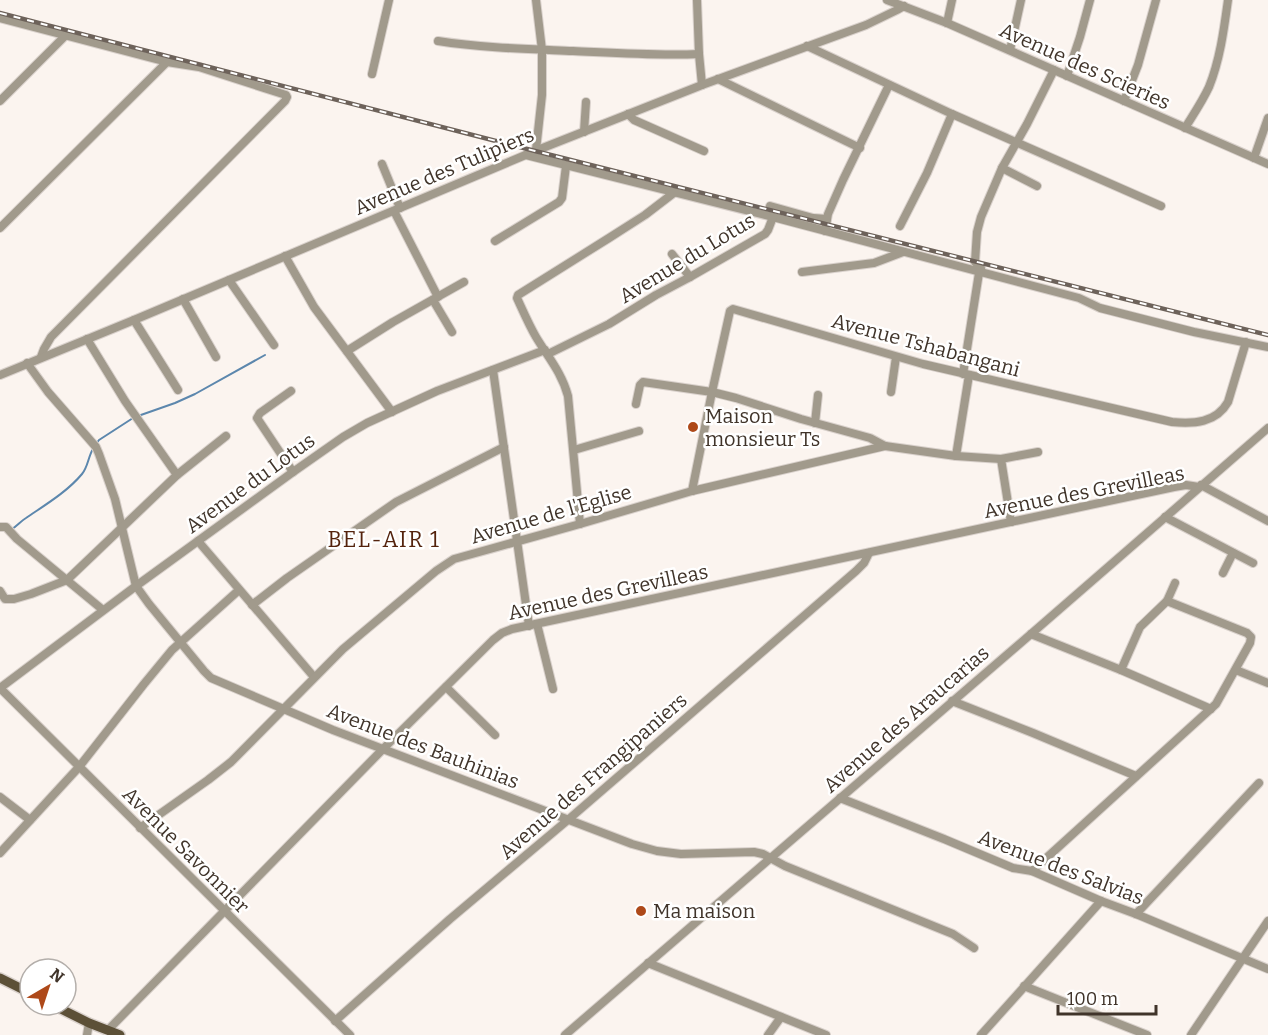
<svg xmlns="http://www.w3.org/2000/svg" width="1268" height="1035" viewBox="0 0 1268 1035" font-family="Bitter,serif">
	<style>
		.lines { fill: none; stroke-linecap: round; stroke-linejoin: round }
		.stream { stroke: #5c87ad; stroke-width: 2 }
		.minor-casing { stroke: #d9d1cc; stroke-width: 10 }
		.major-casing { stroke: #d9d1cc; stroke-width: 12 }
		.minor { stroke: #a19a8c; stroke-width: 8 }
		.major { stroke: #5c5037; stroke-width: 9 }
		.rail-casing { stroke: #6d625a; stroke-width: 4.5 }
		.rail { stroke: #fff; stroke-width: 2; stroke-dasharray: 7; stroke-linecap: butt }
		.poi-dot { fill: #ae4919; stroke: #fff; stroke-width: 2 }
		.labels { text-anchor: middle; stroke-width: 5; stroke-linejoin: round; paint-order: stroke }
		.street-label { font-size: 20px; fill: #40342a; stroke: #fff }
		.poi-label { font-size: 20px; fill: #40342a; stroke: #fff; text-anchor: start }
		.quarter-label { font-size: 22px; letter-spacing: 1.5px; fill: #54230d; stroke: #fff }
	</style>
	<rect width="100%" height="100%" fill="#fbf4ef"/>
	<g class="lines">
		<g class="stream">
			<path d="M 138,416 L 175,403 L 195,394 L 265,355"/>
			<path d="M 96,444 L 99,440 L 133,418"/>
			<path d="M 12,529 C 17,526 21,521 26,518 C 45,505 67,492 82,474 C 88,467 88,457 93,449"/>
			<path d="M 0,531 L 6,530"/>
		</g>
		<defs>
			<g id="minor">
				<path d="M 536,0 L 542,50 L 542,95 L 536,150"/>
				<path d="M 697,0 L 699,54 L 702,85"/>
				<path d="M 887,0 L 947,23 L 1268,164"/>
				<path d="M 0,18 L 167,62 L 199,67 L 286,95 L 287,97 L 285,101 L 51,337 L 44,349 L 41,357"/>
				<path d="M 947,23 L 952,0"/>
				<path d="M 438,41 C 483,48 528,49 573,51 C 615,53 657,56 699,54"/>
				<path d="M 807,46 L 952,114 L 1161,206"/>
				<path d="M 1010,50 L 1021,0"/>
				<path d="M 372,74 L 389,0"/>
				<path d="M 1067,76 L 1080,37 L 1090,0"/>
				<path d="M 718,79 L 860,148"/>
				<path d="M 0,101 L 65,36"/>
				<path d="M 1124,101 L 1138,65 L 1156,0"/>
				<path d="M 628,114 L 634,120 L 704,151"/>
				<path d="M 1185,128 C 1193,115 1202,102 1209,87 C 1220,60 1224,29 1228,0"/>
				<path d="M 584,132 L 586,102"/>
				<path d="M 526,155 L 773,217 L 1079,298 L 1100,308 L 1194,332 L 1268,347"/>
				<path d="M 1254,158 L 1268,118"/>
				<path d="M 382,164 L 400,208"/>
				<path d="M 1002,168 L 1037,186"/>
				<path d="M 770,206 L 813,218 L 827,219"/>
				<path d="M 394,211 L 438,297"/>
				<path d="M 900,226 L 927,173 L 952,114"/>
				<path d="M 0,228 L 167,62"/>
				<path d="M 825,231 L 828,214 L 843,180 L 889,85"/>
				<path d="M 495,241 L 559,202 L 562,198 L 566,166"/>
				<path d="M 672,254 L 690,277"/>
				<path d="M 285,256 L 314,307 L 392,412"/>
				<path d="M 802,272 L 874,263 L 903,252"/>
				<path d="M 980,273 L 981,268 L 975,262 L 977,232 L 981,217 L 1002,168 L 1027,124 L 1054,70"/>
				<path d="M 229,280 L 274,345"/>
				<path d="M 183,299 L 216,357"/>
				<path d="M 433,300 L 452,332"/>
				<path d="M 134,320 L 178,390"/>
				<path d="M 87,339 L 125,401 L 177,475"/>
				<path d="M 347,351 L 393,322 L 464,282"/>
				<path d="M 548,354 L 609,324 L 656,295 L 690,277 L 765,234 L 768,230 L 773,217"/>
				<path d="M 27,363 L 48,392 L 96,447 L 99,454 L 115,499 L 136,586 L 149,604 L 204,671 L 211,678 L 333,730 L 632,844 L 657,851 L 681,854 L 754,852 L 763,854 L 785,866 L 953,934 L 974,948"/>
				<path d="M 493,370 L 529,626"/>
				<path d="M 963,374 L 979,273"/>
				<path d="M 0,375 L 134,320 L 535,151 L 702,85 L 866,25 L 897,10 L 904,6"/>
				<path d="M 291,391 L 260,413 L 257,418 L 293,472"/>
				<path d="M 891,392 L 896,357"/>
				<path d="M 636,404 L 640,385 L 643,382 L 712,392 L 736,398 L 801,419 L 870,438 L 885,446 L 956,456 L 1001,459 L 1038,452"/>
				<path d="M 815,423 L 818,395"/>
				<path d="M 574,450 L 639,431"/>
				<path d="M 956,456 L 969,375"/>
				<path d="M 1001,459 L 1011,522"/>
				<path d="M 1201,485 L 1268,521"/>
				<path d="M 692,491 L 712,392 L 730,311 L 733,309 L 923,364 L 1172,422 C 1194,424 1216,423 1228,402 L 1246,342"/>
				<path d="M 1165,517 L 1253,563"/>
				<path d="M 580,524 L 568,396 C 562,373 548,357 536,337 C 529,325 523,311 517,298 L 518,295 L 609,238 L 645,215 L 675,192"/>
				<path d="M 0,527 L 6,527 L 17,539 L 103,610"/>
				<path d="M 198,541 L 314,677"/>
				<path d="M 1223,573 L 1233,553"/>
				<path d="M 0,591 L 5,599 L 14,599 L 31,594 L 67,580 L 177,475 L 226,436"/>
				<path d="M 1167,601 L 1175,583"/>
				<path d="M 252,605 L 287,578 L 396,502 L 504,447"/>
				<path d="M 537,624 L 553,689"/>
				<path d="M 1031,634 L 1121,670 L 1211,709"/>
				<path d="M 1236,670 L 1268,683"/>
				<path d="M 446,687 L 495,735"/>
				<path d="M 0,688 L 136,586 L 293,472 L 343,437 L 367,423 L 437,391 L 545,350"/>
				<path d="M 0,688 L 350,1035"/>
				<path d="M 952,701 L 1033,733 L 1136,776"/>
				<path d="M 0,797 L 30,820"/>
				<path d="M 840,798 L 944,839 L 1013,868 L 1032,871 L 1101,901 L 1136,914 L 1268,969"/>
				<path d="M 140,828 L 208,780 L 231,762 L 343,649 L 436,571 L 454,559 L 580,524 L 692,491 L 885,446"/>
				<path d="M 0,853 L 79,767 L 144,684 L 172,650 L 239,590"/>
				<path d="M 1032,871 L 1216,704 L 1250,643 L 1251,637 L 1247,633 L 1167,601 L 1140,627 L 1121,670"/>
				<path d="M 1136,914 L 1259,783"/>
				<path d="M 648,963 L 826,1035"/>
				<path d="M 1024,986 L 1147,1035"/>
				<path d="M 335,1021 L 450,919 L 569,819 L 856,571 L 864,563 L 869,553"/>
				<path d="M 108,1030 L 383,749 L 493,640 L 502,633 L 512,629 L 1174,487 L 1186,485 L 1199,487"/>
				<path d="M 87,1035 L 89,1023"/>
				<path d="M 565,1035 L 1031,634 L 1268,428"/>
				<path d="M 768,1035 L 781,1017"/>
				<path d="M 981,1035 L 1101,901"/>
				<path d="M 1191,1035 L 1268,921"/>
			</g>
			<g id="major">
				<path d="M 0,978 L 30,993"/>
				<path d="M 53,1005 L 89,1023 L 120,1035"/>
			</g>
		</defs>
		<use href="#minor" class="minor-casing"/>
		<use href="#major" class="major-casing"/>
		<use href="#minor" class="minor"/>
		<use href="#major" class="major"/>
		<defs>
			<path id="rail" d="M 0,13 L 535,151 L 1268,335"/>
		</defs>
		<use href="#rail" class="rail-casing"/>
		<use href="#rail" class="rail"/>
	</g>
	<g class="poi-dot">
		<circle cx="693" cy="427" r="6"/>
		<circle cx="641" cy="911" r="6"/>
	</g>
	<g class="labels">
		<g class="street-label">
			<text transform="translate(1085 66) rotate(24)" y="7">Avenue des Scieries</text>
			<text transform="translate(444 171) rotate(-23)" y="7">Avenue des Tulipiers</text>
			<text transform="translate(687 258) rotate(-31)" y="7">Avenue du Lotus</text>
			<text transform="translate(926 345) rotate(15)" y="7">Avenue Tshabangani</text>
			<text transform="translate(250 483) rotate(-36)" y="7">Avenue du Lotus</text>
			<text transform="translate(1084 492) rotate(-11)" y="7">Avenue des Grevilleas</text>
			<text transform="translate(551 514) rotate(-16)" y="7">Avenue de l'Eglise</text>
			<text transform="translate(608 592) rotate(-12)" y="7">Avenue des Grevilleas</text>
			<text transform="translate(906 719) rotate(-41)" y="7">Avenue des Araucarias</text>
			<text transform="translate(423 746) rotate(21)" y="7">Avenue des Bauhinias</text>
			<text transform="translate(593 776) rotate(-41)" y="7">Avenue des Frangipaniers</text>
			<text transform="translate(186 850) rotate(45)" y="7">Avenue Savonnier</text>
			<text transform="translate(1061 867) rotate(21)" y="7">Avenue des Salvias</text>
		</g>
		<g class="poi-label">
			<text x="705" y="423">Maison<tspan x="705" dy="23">monsieur Ts</tspan></text>
			<text x="653" y="918">Ma maison</text>
		</g>
		<g class="quarter-label">
			<text x="384" y="547">BEL-AIR 1</text>
		</g>
	</g>
	<g transform="translate(48 987) rotate(39)"><circle r="28" fill="#ffffff" stroke="#b3aeaa" stroke-width="1.5"/>
	<path d="M0-4.5L10 22L0 15L-10 22Z" fill="#ae4919"/>
	<text y="-9" font-size="16" font-weight="bold" text-anchor="middle" fill="#40342a">N</text>
	</g>
	<path d="M1058 1005v9h98v-9" fill="none" stroke="#40342a" stroke-width="3"/>
	<text x="1067" y="1005" font-size="18" fill="#40342a" stroke="#ffffff" stroke-width="4.5" paint-order="stroke">100 m</text>
</svg>
